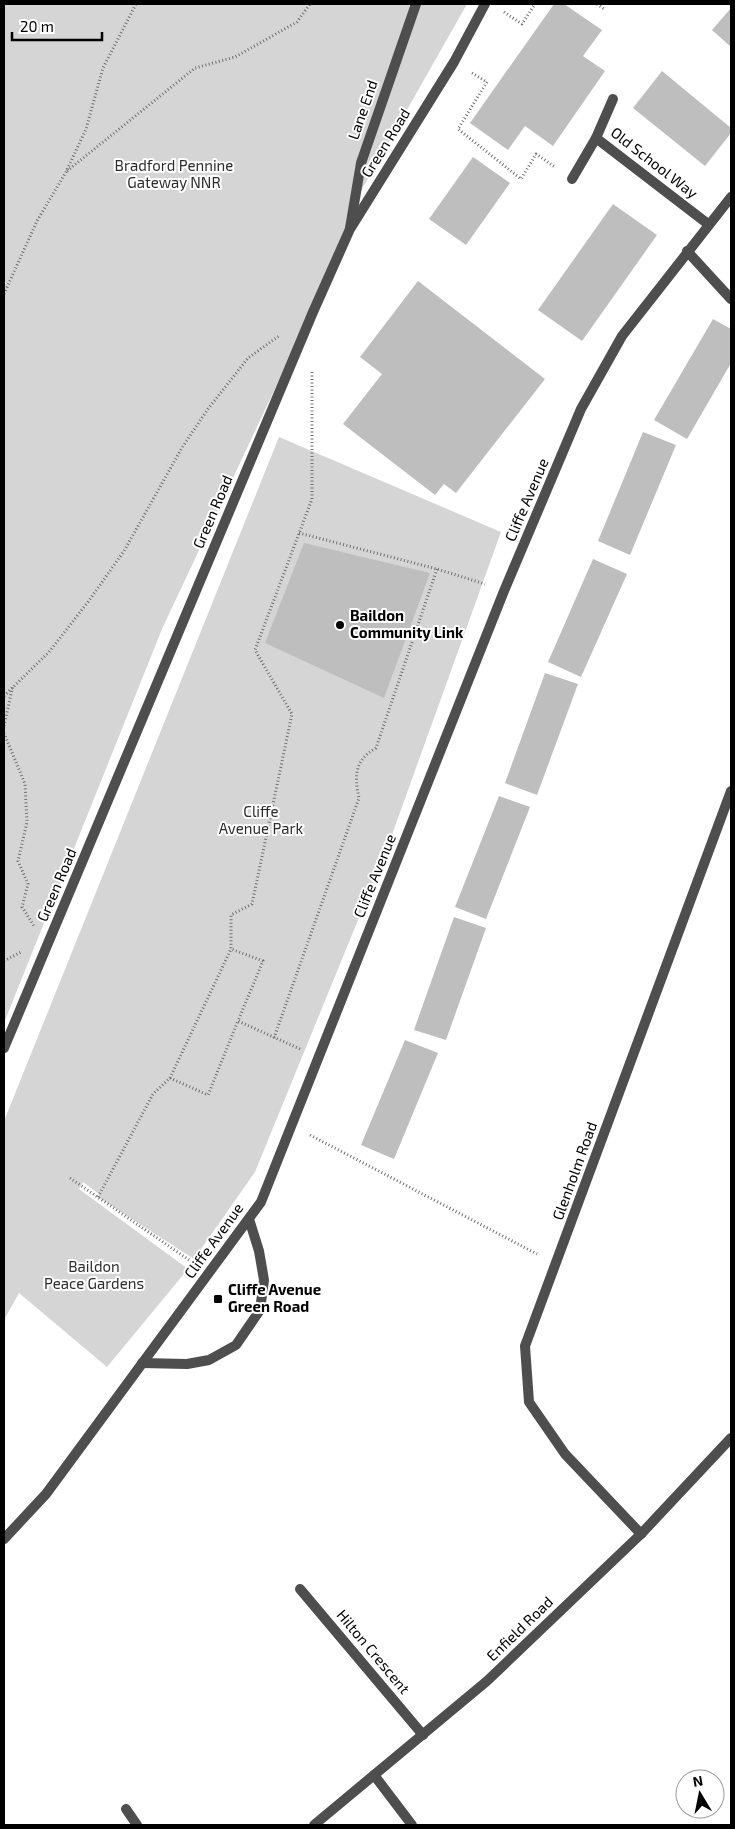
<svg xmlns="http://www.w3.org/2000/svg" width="735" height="1829" viewBox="0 0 735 1829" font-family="'Exo 2',sans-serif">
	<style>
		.green { fill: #d5d5d5 }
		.building { fill: #bebebe }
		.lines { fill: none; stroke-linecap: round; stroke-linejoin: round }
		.path { stroke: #707070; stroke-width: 3; stroke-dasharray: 1 2.5; stroke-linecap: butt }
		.lane { stroke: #4e4e4e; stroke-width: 10 }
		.street { stroke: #4e4e4e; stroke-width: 10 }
		.poi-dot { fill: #000; stroke: #fff; stroke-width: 2 }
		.labels { text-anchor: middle; stroke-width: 4; stroke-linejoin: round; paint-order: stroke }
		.street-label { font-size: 15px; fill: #000; stroke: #fff }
		.park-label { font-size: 15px; fill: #2c2c2c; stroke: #fff }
		.poi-label { font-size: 15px; font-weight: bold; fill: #000; stroke: #fff; text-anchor: start }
	</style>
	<rect width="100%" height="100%" fill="#fff"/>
	<g class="green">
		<path d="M 4,4 L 467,4 L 361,191 L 350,229 L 162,629 L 4,1023 Z"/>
		<path d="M 279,437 L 501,532 L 385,854 L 255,1172 L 194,1259 L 98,1197 L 99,1194 L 83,1182 L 79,1189 L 188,1269 L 107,1367 L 19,1293 L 4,1320 L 4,1121 Z"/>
	</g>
	<g class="building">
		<path d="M 554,4 L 564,4 L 602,30 L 583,56 L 605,71 L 553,146 L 525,126 L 508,150 L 470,123 Z"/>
		<path d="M 731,8 L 731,47 L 712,30 Z"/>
		<path d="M 662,71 L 731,128 L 731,133 L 705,166 L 633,108 Z"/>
		<path d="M 473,157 L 510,183 L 466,245 L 429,219 Z"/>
		<path d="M 613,204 L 657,235 L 582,341 L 538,310 Z"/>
		<path d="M 418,281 L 545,379 L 456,493 L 444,484 L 435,495 L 343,424 L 382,374 L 360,357 Z"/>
		<path d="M 713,319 L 731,329 L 731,363 L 687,439 L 654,420 Z"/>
		<path d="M 643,432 L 676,445 L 630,555 L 598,541 Z"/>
		<path d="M 304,543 L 430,573 L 384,698 L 265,643 Z"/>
		<path d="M 593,559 L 627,574 L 581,677 L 548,662 Z"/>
		<path d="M 545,673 L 578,684 L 537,795 L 505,783 Z"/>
		<path d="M 499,796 L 530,807 L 486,919 L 455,907 Z"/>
		<path d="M 454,917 L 486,928 L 446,1040 L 414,1030 Z"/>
		<path d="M 405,1040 L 438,1053 L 394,1159 L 361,1145 Z"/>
	</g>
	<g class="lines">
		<g class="path">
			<path d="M 597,4 L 604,9"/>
			<path d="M 504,12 L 522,24 L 535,4"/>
			<path d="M 472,73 L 487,82 L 458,129 L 521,179 L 536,154 L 555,167"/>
			<path d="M 67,171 L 195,68 L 235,57 L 297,22 L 310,4"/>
			<path d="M 4,294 L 37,221 L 66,172 L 86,129 L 103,68 L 136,4"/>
			<path d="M 299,533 L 437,569 L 485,584"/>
			<path d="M 4,696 L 49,652 L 88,602 L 124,551 L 183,446 L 208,409 L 248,358 L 279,336"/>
			<path d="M 4,726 L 13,685"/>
			<path d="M 4,733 L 25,784 L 27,822 L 18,861 L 28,884 L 22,907 L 34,926"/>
			<path d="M 4,961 L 21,952"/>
			<path d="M 274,1038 L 359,798 C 354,775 355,760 376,748 L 437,569"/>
			<path d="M 300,1049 L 238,1021 L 263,961 L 231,949 L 231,915 L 252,904 L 292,714 L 255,650 L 312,499 L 312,370"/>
			<path d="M 170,1078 L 208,1095 L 238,1021"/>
			<path d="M 310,1135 L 537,1254"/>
			<path d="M 70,1178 L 192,1262"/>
			<path d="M 98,1197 L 153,1094 L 170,1078 L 231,949"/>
		</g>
		<g class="lane">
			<path d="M 350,228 L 361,163 L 416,4"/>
			<path d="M 687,251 L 731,299"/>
		</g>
		<g class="street">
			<path d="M 596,138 L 613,99"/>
			<path d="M 572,179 L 596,138 L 708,224"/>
			<path d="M 4,1048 L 313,312 L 350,229 L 454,62 L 485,4"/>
			<path d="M 142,1363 L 187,1364 L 209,1360 L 236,1345 L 260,1310 L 264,1280 L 259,1251 L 249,1219"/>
			<path d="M 641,1534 L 565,1454 L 529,1402 L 525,1346 L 731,791"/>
			<path d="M 4,1539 L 46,1494 L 261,1202 L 504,591 L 581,409 L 622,336 L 731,197"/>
			<path d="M 300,1589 L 423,1735"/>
			<path d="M 374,1775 L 412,1825"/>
			<path d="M 126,1809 L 137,1825"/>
			<path d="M 314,1825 L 487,1681 L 641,1534 L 731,1438"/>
		</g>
	</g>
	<g class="poi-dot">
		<circle cx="340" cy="625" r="5"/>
		<rect x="213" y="1294" width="10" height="10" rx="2.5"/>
	</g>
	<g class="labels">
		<g class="street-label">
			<text transform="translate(363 110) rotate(-71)" y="5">Lane End</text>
			<text transform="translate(386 143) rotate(-58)" y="5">Green Road</text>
			<text transform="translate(654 163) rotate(38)" y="5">Old School Way</text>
			<text transform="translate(527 500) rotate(-67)" y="5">Cliffe Avenue</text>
			<text transform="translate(213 512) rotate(-67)" y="5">Green Road</text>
			<text transform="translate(375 876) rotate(-68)" y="5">Cliffe Avenue</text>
			<text transform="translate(57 885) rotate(-67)" y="5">Green Road</text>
			<text transform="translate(575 1171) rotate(-70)" y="5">Glenholm Road</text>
			<text transform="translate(214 1241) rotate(-54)" y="5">Cliffe Avenue</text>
			<text transform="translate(520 1629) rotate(-44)" y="5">Enfield Road</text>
			<text transform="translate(373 1652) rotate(50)" y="5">Hilton Crescent</text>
		</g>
		<g class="park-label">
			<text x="174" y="171">Bradford Pennine<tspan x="174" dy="17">Gateway NNR</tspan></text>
			<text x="261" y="817">Cliffe<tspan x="261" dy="17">Avenue Park</tspan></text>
			<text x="94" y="1272">Baildon<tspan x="94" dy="17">Peace Gardens</tspan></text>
		</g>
		<g class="poi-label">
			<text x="350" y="621">Baildon<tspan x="350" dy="17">Community Link</tspan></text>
			<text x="228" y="1295">Cliffe Avenue<tspan x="228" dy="17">Green Road</tspan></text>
		</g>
	</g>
	<rect width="735" height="1829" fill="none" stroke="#000000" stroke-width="10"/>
	<g transform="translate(700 1794) rotate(350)"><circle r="24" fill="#ffffff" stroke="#999999"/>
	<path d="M0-4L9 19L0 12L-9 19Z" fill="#000000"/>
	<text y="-8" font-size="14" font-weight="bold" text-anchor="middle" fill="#000000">N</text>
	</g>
	<path d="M12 32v8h90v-8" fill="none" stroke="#000000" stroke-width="2.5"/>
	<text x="20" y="32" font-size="15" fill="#000000" stroke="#ffffff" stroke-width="4" paint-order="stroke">20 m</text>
</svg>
